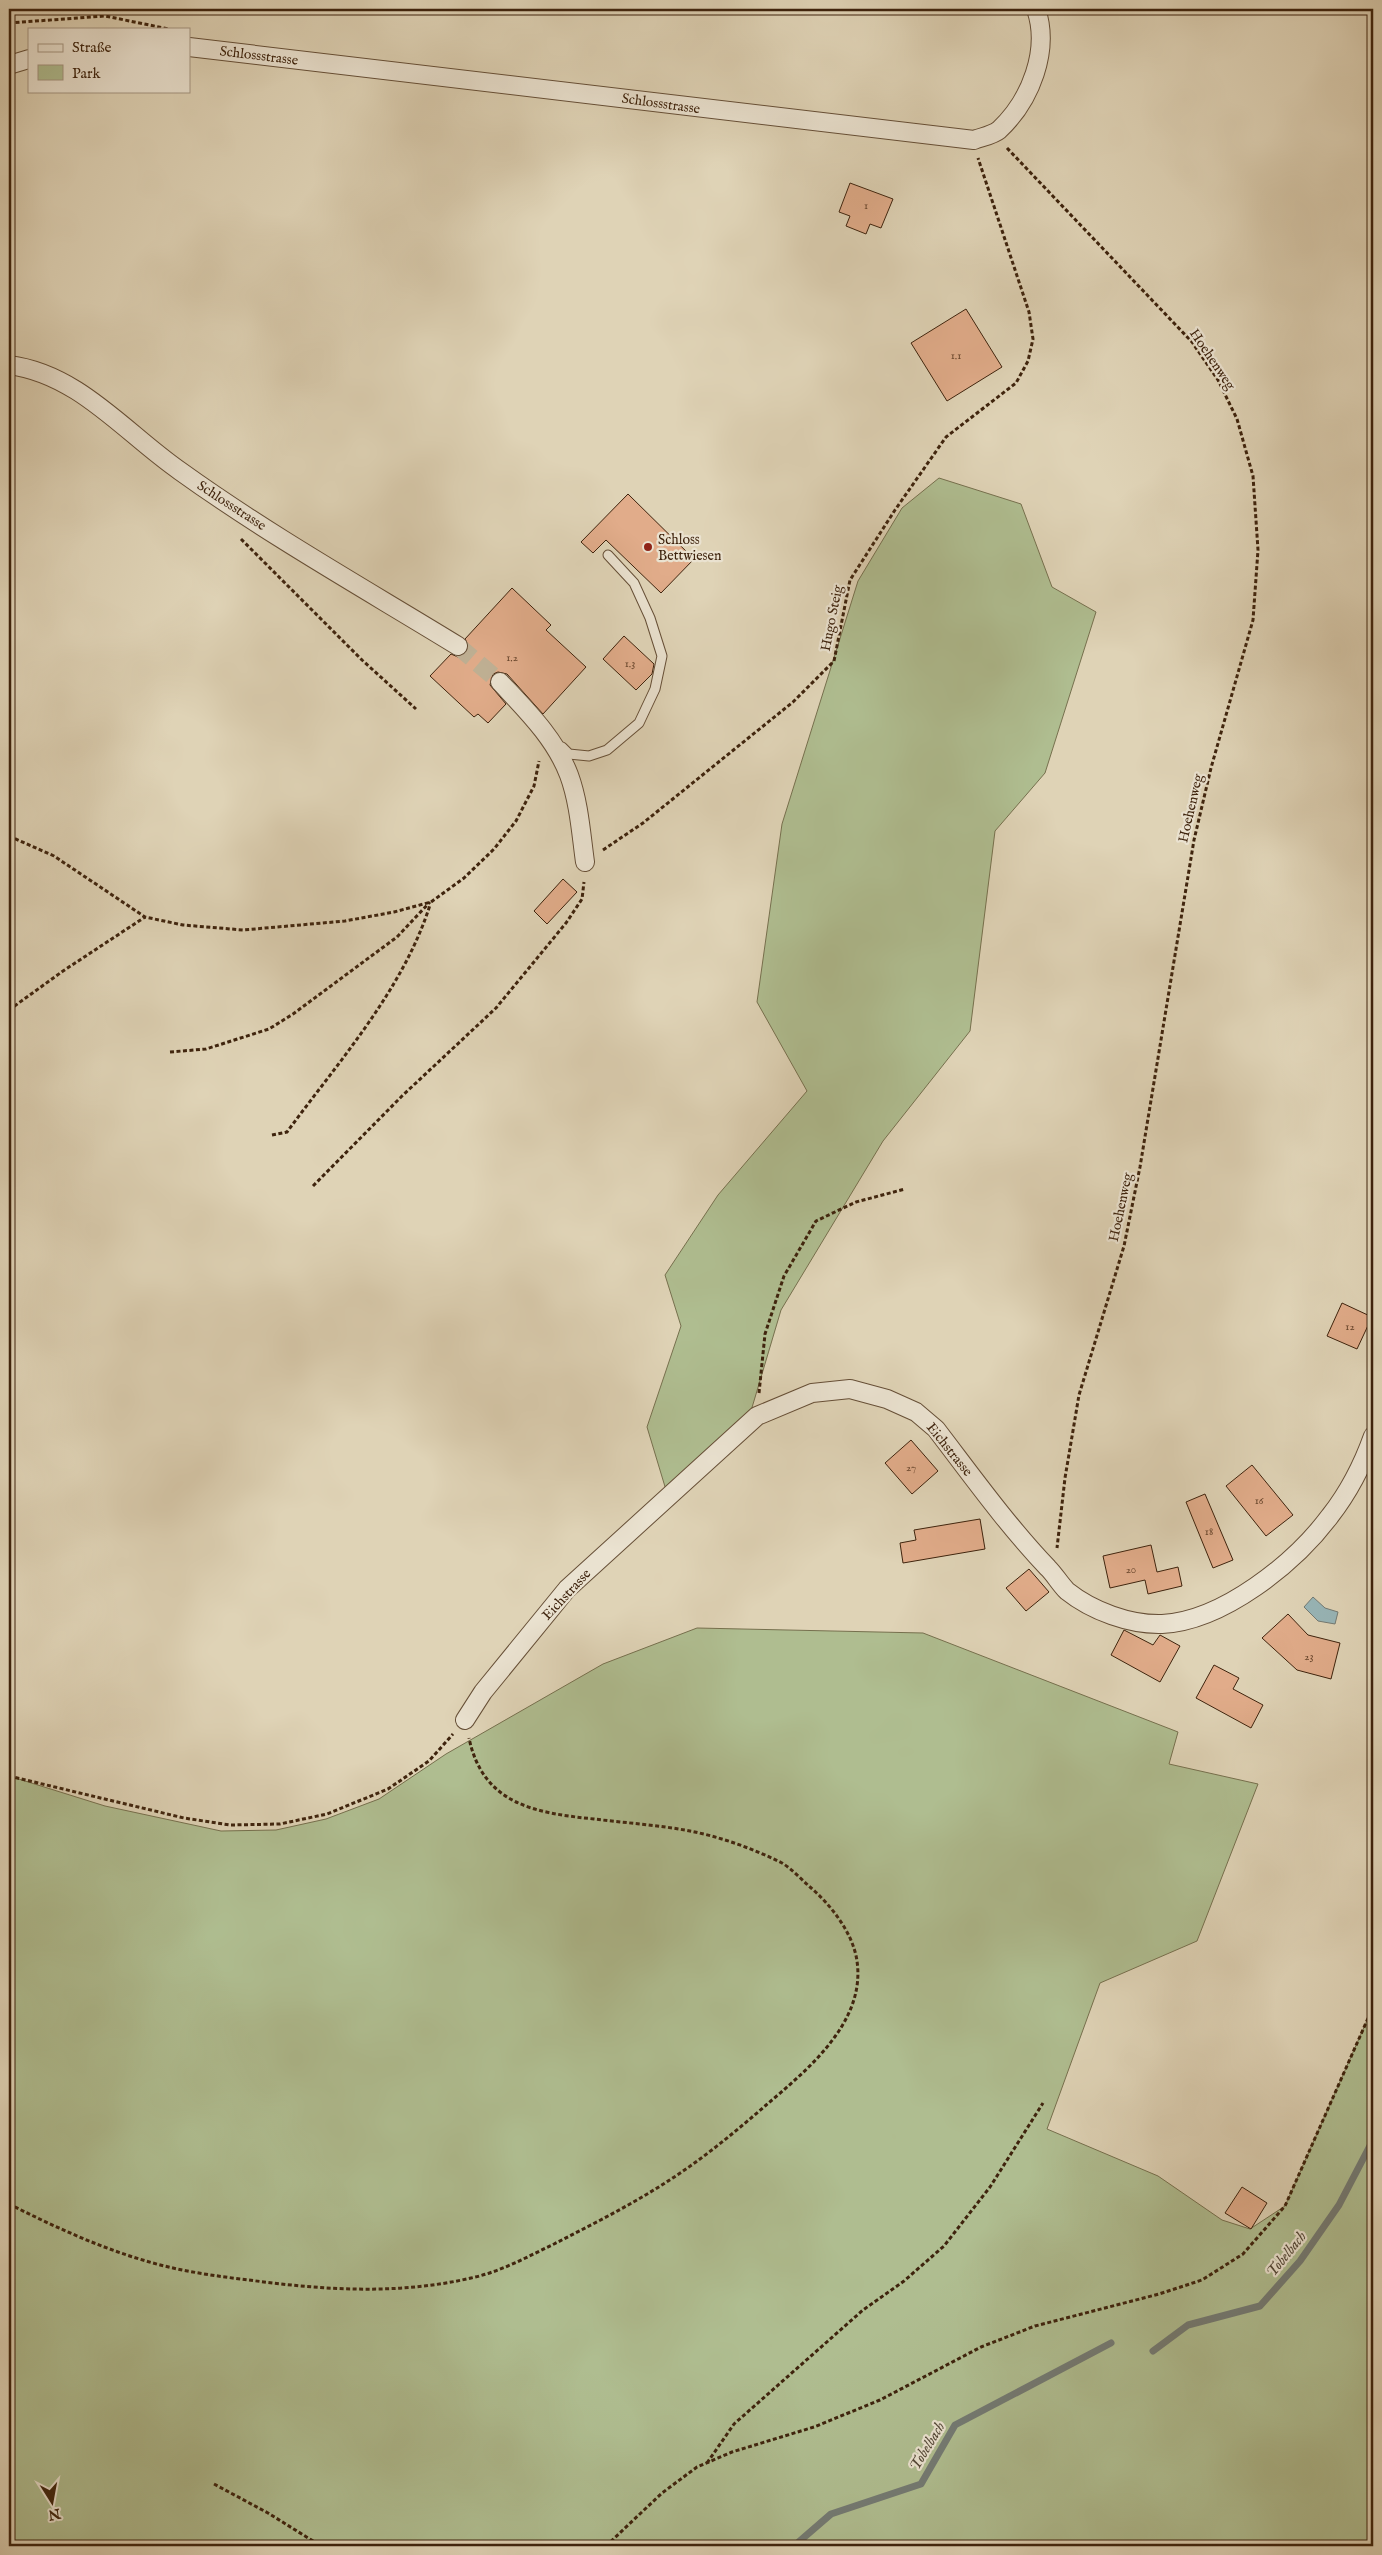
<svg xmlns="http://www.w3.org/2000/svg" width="1382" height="2555" viewBox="0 0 1382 2555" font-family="'IM FELL English',serif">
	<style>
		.green { fill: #afbd90; stroke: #76704e }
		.water { fill: #98b6b8; stroke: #747b74 }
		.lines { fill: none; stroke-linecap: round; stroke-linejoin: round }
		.stream { stroke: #747b74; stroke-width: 7 }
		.building { fill: #e1ac8a; stroke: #3e230d }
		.minor-tunnel { stroke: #bfb094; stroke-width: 18; stroke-dasharray: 18 9; stroke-linecap: butt }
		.service-casing { stroke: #664f37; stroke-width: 11 }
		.minor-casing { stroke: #664f37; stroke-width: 20 }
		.path { stroke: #3e230d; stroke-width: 3; stroke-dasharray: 4 2.5; stroke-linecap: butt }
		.service { stroke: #eae2d0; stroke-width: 9 }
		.minor { stroke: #eae2d0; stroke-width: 18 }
		.poi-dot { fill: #8f2418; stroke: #eae2d0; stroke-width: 2 }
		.labels { text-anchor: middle; stroke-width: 4.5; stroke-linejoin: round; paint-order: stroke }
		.number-label { font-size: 11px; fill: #67452c }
		.street-label { font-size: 14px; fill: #3e230d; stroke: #eae2d0 }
		.poi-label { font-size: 14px; fill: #3e230d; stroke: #eae2d0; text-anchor: start }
		.water-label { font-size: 15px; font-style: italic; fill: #544838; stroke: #eae2d0 }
	</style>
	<rect width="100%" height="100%" fill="#dfd3b6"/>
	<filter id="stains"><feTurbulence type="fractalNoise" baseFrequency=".004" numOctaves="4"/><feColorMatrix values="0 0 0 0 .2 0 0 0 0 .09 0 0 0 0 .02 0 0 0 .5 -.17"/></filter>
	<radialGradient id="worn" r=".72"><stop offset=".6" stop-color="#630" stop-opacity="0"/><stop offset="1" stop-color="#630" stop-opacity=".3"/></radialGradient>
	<g class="green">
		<path d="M 939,478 L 1021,504 L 1052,587 L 1096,612 L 1045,773 L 995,831 L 970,1031 L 883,1141 L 781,1310 L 748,1421 L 666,1490 L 647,1427 L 681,1326 L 665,1275 L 718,1195 L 807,1091 L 757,1002 L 782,824 L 858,581 L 902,508 Z"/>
		<path d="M 697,1628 L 923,1633 L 1178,1732 L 1169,1764 L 1258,1784 L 1197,1941 L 1100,1983 L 1047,2129 L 1158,2176 L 1222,2220 L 1250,2229 L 1285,2206 L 1373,2007 L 1373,2546 L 9,2546 L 9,1776 L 105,1806 L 221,1831 L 276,1830 L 326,1819 L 379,1799 L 446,1754 L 603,1664 Z"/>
	</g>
	<path class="water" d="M 1313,1597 L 1325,1608 L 1338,1612 L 1335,1624 L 1318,1621 L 1304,1607 Z"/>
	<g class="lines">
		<g class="stream">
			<path d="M 1153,2351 L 1188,2325 L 1260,2306 L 1300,2261 L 1339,2205 L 1373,2140"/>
			<path d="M 794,2546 L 831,2514 L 921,2484 L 955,2425 L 1111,2343"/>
		</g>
	</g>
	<g class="building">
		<path d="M 850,183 L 893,199 L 881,228 L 870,224 L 866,234 L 846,226 L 850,216 L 839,212 Z"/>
		<path d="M 966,309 L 1002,367 L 947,401 L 911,343 Z"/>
		<path d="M 628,494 L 694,559 L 661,593 L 606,540 L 593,553 L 581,542 Z"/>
		<path d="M 512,588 L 551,625 L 546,630 L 586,667 L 543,714 L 507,674 L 498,672 L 493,674 L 490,685 L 506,704 L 488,723 L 478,714 L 474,717 L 430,676 L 451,654 L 458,657 L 467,652 L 469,646 L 465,639 Z"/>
		<path d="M 624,636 L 654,664 L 652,674 L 636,690 L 603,659 Z"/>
		<path d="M 563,879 L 577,892 L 547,924 L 534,911 Z"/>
		<path d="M 1342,1303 L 1372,1317 L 1357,1349 L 1327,1336 Z"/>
		<path d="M 911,1440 L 938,1471 L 912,1494 L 885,1463 Z"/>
		<path d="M 1252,1465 L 1293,1515 L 1266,1536 L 1226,1486 Z"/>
		<path d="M 1205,1494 L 1233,1560 L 1213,1568 L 1186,1502 Z"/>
		<path d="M 980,1519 L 985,1549 L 903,1563 L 900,1543 L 916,1540 L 914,1530 Z"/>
		<path d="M 1151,1545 L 1157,1572 L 1178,1567 L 1182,1586 L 1148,1594 L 1145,1580 L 1110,1588 L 1103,1556 Z"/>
		<path d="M 1029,1569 L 1049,1592 L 1026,1611 L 1006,1588 Z"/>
		<path d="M 1288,1614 L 1308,1635 L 1340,1643 L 1331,1679 L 1297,1670 L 1262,1638 Z"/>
		<path d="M 1124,1630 L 1153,1645 L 1160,1635 L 1180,1646 L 1160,1682 L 1111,1655 Z"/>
		<path d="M 1214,1665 L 1239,1678 L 1233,1689 L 1263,1705 L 1251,1728 L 1196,1698 Z"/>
		<path d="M 1242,2187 L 1267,2203 L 1251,2229 L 1225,2213 Z"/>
	</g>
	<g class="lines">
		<path class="minor-tunnel" d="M 458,646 L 500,682"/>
		<defs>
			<path id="service" d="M 562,747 L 569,754 L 589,756 L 607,750 L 639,723 L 655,689 L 662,656 L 650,618 L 634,583 L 608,555"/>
			<g id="minor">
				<path d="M 189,47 L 974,140 C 982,137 993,135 999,130 C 1031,100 1050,50 1036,9"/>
				<path d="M 9,65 L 29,59"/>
				<path d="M 9,365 C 79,374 125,433 180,471 C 269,535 365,589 458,646"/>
				<path d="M 500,682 C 526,710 555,738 569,775 C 579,802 581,833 585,862"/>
				<path d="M 465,1720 L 483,1692 L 567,1589 L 757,1416 L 812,1393 L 850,1389 L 887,1399 L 916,1412 L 936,1429 C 972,1476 1007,1525 1048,1568 C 1055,1575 1060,1584 1067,1591 C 1092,1611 1130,1625 1162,1624 C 1223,1621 1295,1563 1330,1516 C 1348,1493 1363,1464 1373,1436"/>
			</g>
		</defs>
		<use href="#service" class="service-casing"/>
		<use href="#minor" class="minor-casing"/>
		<g class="path">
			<path d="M 9,23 L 105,16 L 169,29"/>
			<path d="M 1007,148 L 1192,342 L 1218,380 L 1237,419 L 1253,476 L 1258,550 L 1253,620 L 1211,768 L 1194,840 L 1140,1167 L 1124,1246 L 1079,1395 L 1065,1478 L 1057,1548"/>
			<path d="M 241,539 L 362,660 L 416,709"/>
			<path d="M 9,836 L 54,856 L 145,917 L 183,925 L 243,930 L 345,921 L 394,912 L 431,902 L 464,878 L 494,849 L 516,821 L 534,786 L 539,761"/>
			<path d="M 603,850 L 643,823 L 793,702 L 834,661 L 850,580 L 895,510 L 946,437 L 1016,383 L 1028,361 L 1033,339 L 1029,312 L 978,158"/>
			<path d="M 9,1010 L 63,971 L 145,917"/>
			<path d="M 170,1052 L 206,1049 L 269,1029 L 293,1014 L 397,937 L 430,902"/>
			<path d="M 272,1135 L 287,1132 C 339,1061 403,990 430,905"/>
			<path d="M 313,1186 L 402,1096 L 496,1008 L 566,923 L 582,899 L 584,882"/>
			<path d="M 759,1393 L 765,1334 L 784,1276 L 816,1221 L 856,1202 L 905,1189"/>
			<path d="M 9,1776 L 184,1818 L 230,1825 L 280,1824 L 327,1814 L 388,1789 L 429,1761 L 453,1734"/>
			<path d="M 9,2204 C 53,2226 98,2247 146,2261 C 179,2271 215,2276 249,2280 C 323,2290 398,2295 471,2278 C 500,2272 527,2257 554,2244 C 591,2225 629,2206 665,2183 C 700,2161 734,2133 765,2106 C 806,2071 866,2023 857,1961 C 853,1933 831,1905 810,1887 C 801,1879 792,1869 782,1863 C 754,1849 721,1837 690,1831 C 659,1825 626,1823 594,1819 C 536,1813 483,1805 469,1738"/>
			<path d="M 707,2463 L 734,2424 L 863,2310 L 904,2281 L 944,2246 L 990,2187 L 1043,2103"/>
			<path d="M 214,2484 L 268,2513 L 321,2546"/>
			<path d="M 606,2546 L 662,2493 L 697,2467 L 732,2452 L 814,2427 L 880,2400 L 981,2347 L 1035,2326 L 1159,2294 L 1202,2280 L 1243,2254 L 1285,2206 L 1373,2007"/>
			<path d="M 1362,2546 L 1373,2539"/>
		</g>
		<use href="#service" class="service"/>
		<use href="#minor" class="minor"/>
	</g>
	<circle class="poi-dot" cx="648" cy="547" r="5"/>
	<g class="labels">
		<g class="number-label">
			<text x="866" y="209">1</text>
			<text x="956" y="359">1.1</text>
			<text x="512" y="661">1.2</text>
			<text x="630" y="667">1.3</text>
			<text x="1350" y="1330">12</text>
			<text x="911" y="1471">27</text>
			<text x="1259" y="1504">16</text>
			<text x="1209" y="1535">18</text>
			<text x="1131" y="1573">20</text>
			<text x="1309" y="1660">23</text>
		</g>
		<g class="street-label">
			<text transform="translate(259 55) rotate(7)" y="5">Schlossstrasse</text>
			<text transform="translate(661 103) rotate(8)" y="5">Schlossstrasse</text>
			<text transform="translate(1213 359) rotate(56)" y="5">Hoehenweg</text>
			<text transform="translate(232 505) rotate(33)" y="5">Schlossstrasse</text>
			<text transform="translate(831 618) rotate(-79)" y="5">Hugo Steig</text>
			<text transform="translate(1190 808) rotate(-77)" y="5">Hoehenweg</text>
			<text transform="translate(1120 1207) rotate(-78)" y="5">Hoehenweg</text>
			<text transform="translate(950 1449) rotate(51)" y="5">Eichstrasse</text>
			<text transform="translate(566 1594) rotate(-47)" y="5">Eichstrasse</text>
		</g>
		<g class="poi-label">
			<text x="658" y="544">Schloss<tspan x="658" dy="16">Bettwiesen</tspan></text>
		</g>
		<g class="water-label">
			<text transform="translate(1286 2254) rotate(-51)" y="5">Tobelbach</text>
			<text transform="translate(927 2446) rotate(-59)" y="5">Tobelbach</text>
		</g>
	</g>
	<rect width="1382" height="2555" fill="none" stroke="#dfd3b6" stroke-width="30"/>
	<rect x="10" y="10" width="1362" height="2535" fill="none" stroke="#3e230d" stroke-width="2.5"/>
	<rect x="15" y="15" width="1352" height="2525" fill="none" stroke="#3e230d"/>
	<rect x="28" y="28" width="162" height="65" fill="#eae2d0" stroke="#a59682"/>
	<rect x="38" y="44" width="25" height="8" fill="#eae2d0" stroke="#a59682"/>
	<text x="72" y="52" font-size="15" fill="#3e230d">Straße</text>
	<rect x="38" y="65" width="25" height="15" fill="#afbd90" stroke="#a59682"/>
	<text x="72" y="78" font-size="15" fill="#3e230d">Park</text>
	<g transform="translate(52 2502) rotate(169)" stroke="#eae2d0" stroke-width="4" paint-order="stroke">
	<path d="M0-4L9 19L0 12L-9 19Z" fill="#3e230d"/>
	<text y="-8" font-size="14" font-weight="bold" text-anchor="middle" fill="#3e230d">N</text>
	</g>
	<rect width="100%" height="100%" filter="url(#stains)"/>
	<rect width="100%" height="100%" fill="url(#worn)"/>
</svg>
